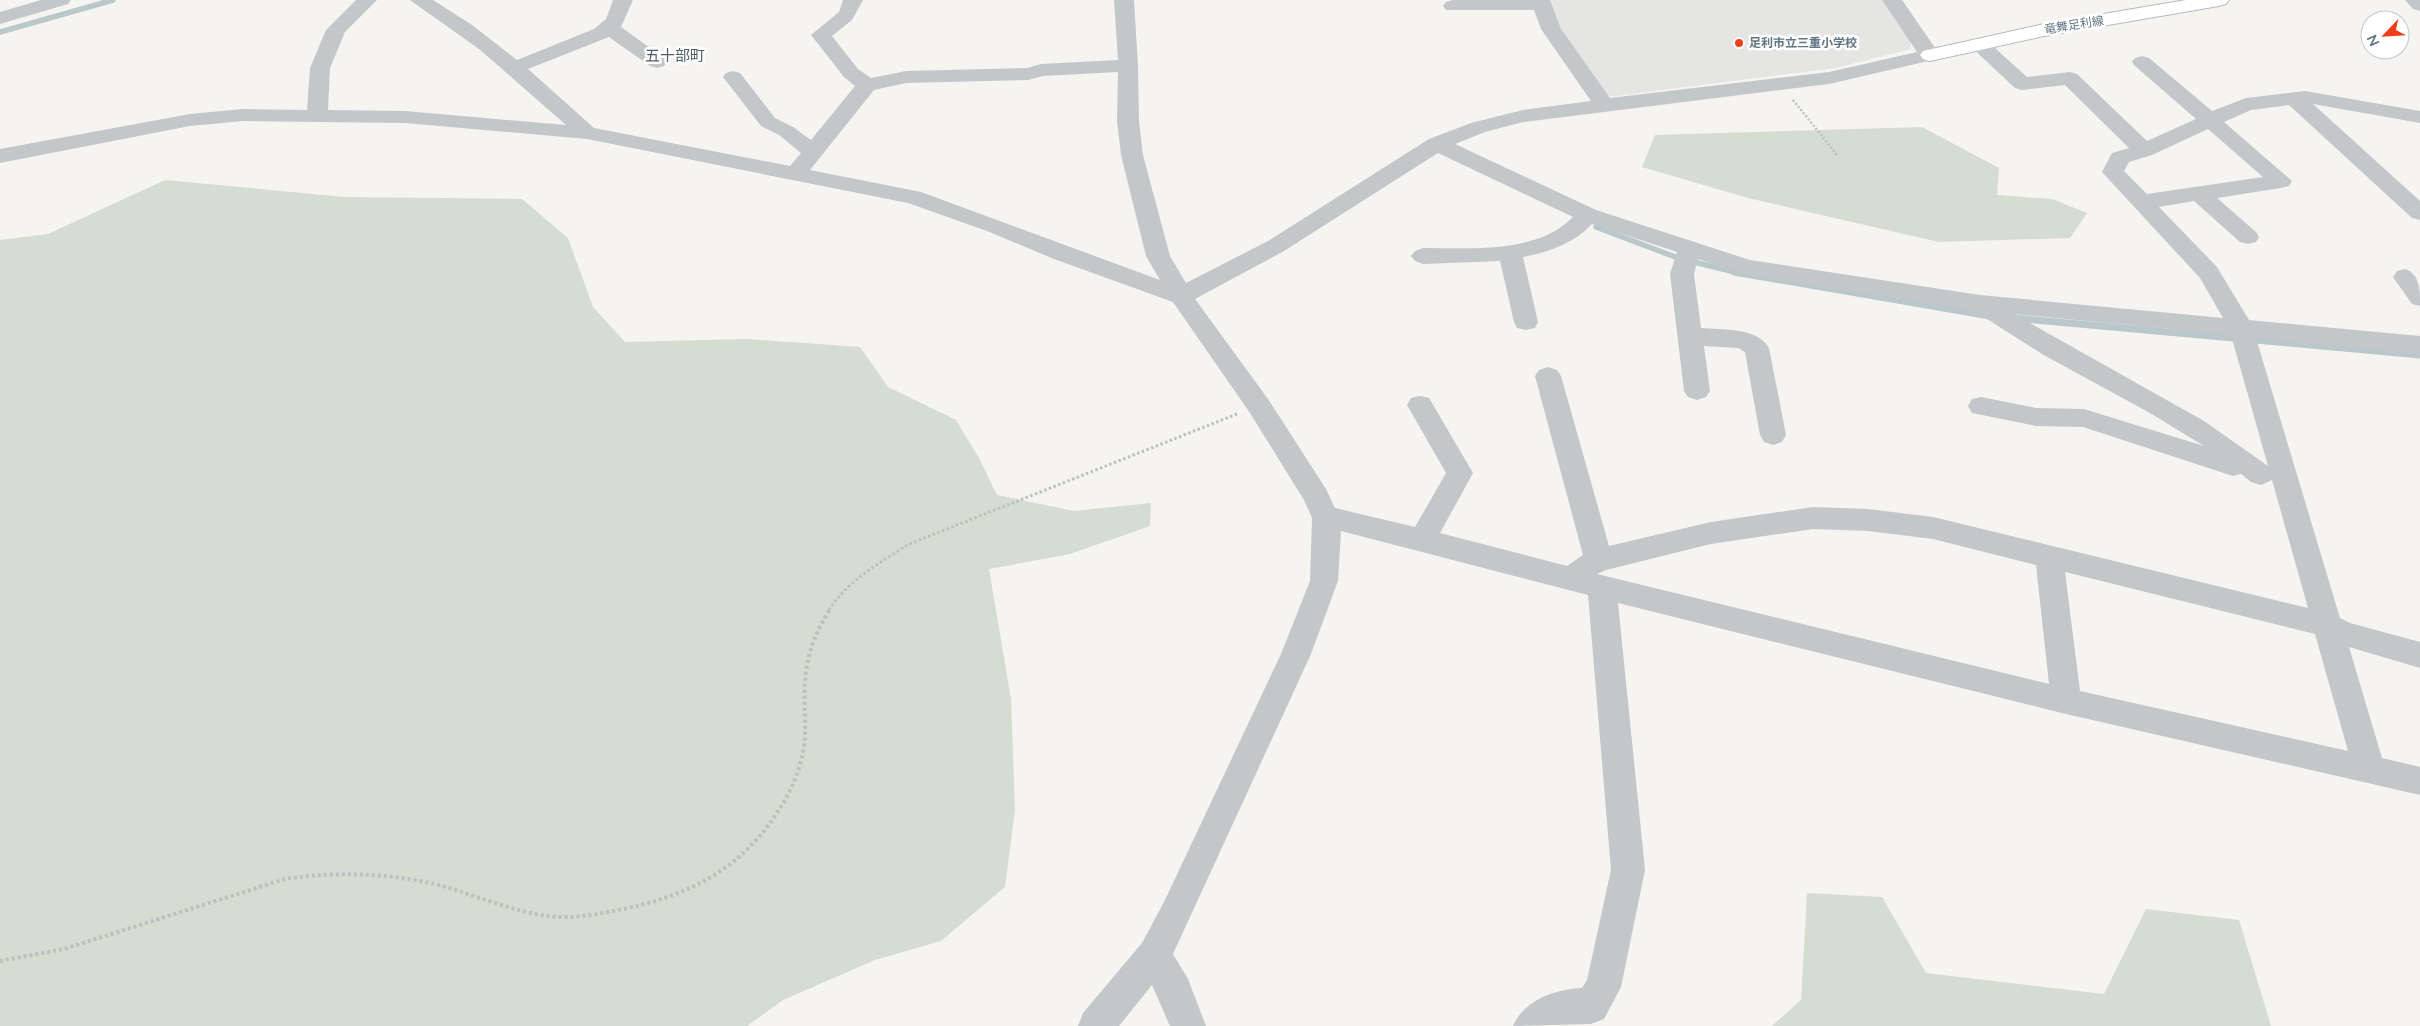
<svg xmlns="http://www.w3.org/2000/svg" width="2420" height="1026" viewBox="0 0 2420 1026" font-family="Lato,'Noto Sans JP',sans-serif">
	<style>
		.built { fill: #e5e6e3 }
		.green { fill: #d5dcd1 }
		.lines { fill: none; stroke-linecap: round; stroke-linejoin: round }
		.stream-far1 { stroke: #bac7cb; stroke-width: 5.5 }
		.stream { stroke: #bac7cb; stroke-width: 7 }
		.major-casing { stroke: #b6babe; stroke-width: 2 }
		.path-far2 { stroke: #bdbfc1; stroke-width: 2.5; stroke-dasharray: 2 2; stroke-linecap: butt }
		.path-far1 { stroke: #bdbfc1; stroke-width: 3; stroke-dasharray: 2.5 2.5; stroke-linecap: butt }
		.path { stroke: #bdbfc1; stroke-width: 4; stroke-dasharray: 3 3; stroke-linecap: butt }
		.minor { fill: #c3c7ca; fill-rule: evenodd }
		.major { fill: #fff; fill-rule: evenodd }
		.poi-dot { fill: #ed4018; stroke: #fff; stroke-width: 2 }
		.labels { text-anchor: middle; stroke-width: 5; stroke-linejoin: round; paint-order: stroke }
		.far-street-label { font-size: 12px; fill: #617583; stroke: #fff }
		.far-poi-label { font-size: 12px; font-weight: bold; fill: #617583; stroke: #fff; text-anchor: start }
		.far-quarter-label { font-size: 15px; fill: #505e67; stroke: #fff }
	</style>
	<rect width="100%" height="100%" fill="#f5f4f0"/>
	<path class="built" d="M 1549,0 L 1884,0 L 1909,38 L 1911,49 L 1836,68 L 1607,97 L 1560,31 Z"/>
	<g class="green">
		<path d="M 1922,127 L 1999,168 L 1997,195 L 2052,199 L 2087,213 L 2070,238 L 1939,242 L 1748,198 L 1642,167 L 1655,135 Z"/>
		<path d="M 165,180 L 345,197 L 522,199 L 568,238 L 593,307 L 625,342 L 746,339 L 860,347 L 888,387 L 956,420 L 979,458 L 997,495 L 1074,511 L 1151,503 L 1150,526 L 1070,554 L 989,569 L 1011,699 L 1015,810 L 1005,887 L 941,941 L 875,960 L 783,1000 L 747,1026 L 0,1026 L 0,240 L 48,234 Z"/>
		<path d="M 1807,893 L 1882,897 L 1926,973 L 2104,994 L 2146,909 L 2239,920 L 2271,1026 L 1772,1026 L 1801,1000 Z"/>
	</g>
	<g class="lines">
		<g class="stream-far1">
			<path d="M 0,32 L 113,0"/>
			<path d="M 1596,227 L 1678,258 L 1739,273"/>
		</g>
		<g class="stream">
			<path d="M 1734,272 L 1990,316"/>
			<path d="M 2014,318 L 2420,355"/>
		</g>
		<defs>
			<path id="major" d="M 2186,0 L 2229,0 L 2226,4 L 2219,6 L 2044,36 L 1930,61 L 1923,59 L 1920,55 L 1923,51 L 2044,24 Z"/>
		</defs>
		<use href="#major" class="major-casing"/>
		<path class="path-far2" d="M 1793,100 L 1838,156"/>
		<path class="path-far1" d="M 829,610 C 847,581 881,562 909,544 L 1237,414"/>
		<path class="path" d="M 0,961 L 64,949 L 285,879 C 338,871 394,873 446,887 C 479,897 513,911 547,916 C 571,919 595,915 618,910 C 690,896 745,868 783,803 C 795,784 804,758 805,735 C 806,714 803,693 806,672 C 809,648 818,628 830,609"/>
		<g class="minor">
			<path d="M 41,0 L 71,0 L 68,4 L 0,24 L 0,12 Z"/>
			<path d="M 356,0 L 377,0 L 345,32 L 330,68 L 328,110 L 405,111 L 566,125 L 479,49 L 410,0 L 433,0 L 472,25 L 517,60 L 594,29 L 606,19 L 613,0 L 633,0 L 621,27 L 664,58 L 667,62 L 664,66 L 657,68 L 650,66 L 609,37 L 528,69 L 594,128 L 790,166 L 801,153 L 779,135 L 761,126 L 723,77 L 726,73 L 733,71 L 740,73 L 775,118 L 793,127 L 811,140 L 855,86 L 844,77 L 811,35 L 839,12 L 843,0 L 863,0 L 852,20 L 832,36 L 858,69 L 871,78 L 906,71 L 1027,68 L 1041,64 L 1118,60 L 1114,0 L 1134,0 L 1138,66 L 1139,121 L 1143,155 L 1170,256 L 1186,283 L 1268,241 L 1429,139 L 1471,123 L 1523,110 L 1591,101 L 1541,29 L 1534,10 L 1446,10 L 1443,6 L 1446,2 L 1453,0 L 1550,0 L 1561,29 L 1610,98 L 1829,72 L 1917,52 L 1882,0 L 1902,0 L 1940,55 L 1937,59 L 1829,84 L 1523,122 L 1485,132 L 1455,144 L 1596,210 L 1750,260 L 1980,295 L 2223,318 L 2200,278 L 2102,172 L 2112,153 L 2129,148 L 2065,85 L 2022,90 L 2015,88 L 1971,47 L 1968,43 L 1971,39 L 1985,39 L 2027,77 L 2070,72 L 2077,74 L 2147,141 L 2196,119 L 2135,66 L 2132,62 L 2135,58 L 2142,56 L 2149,58 L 2212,111 L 2246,98 L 2305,91 L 2420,111 L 2420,123 L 2313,104 L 2420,201 L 2420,220 L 2412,218 L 2289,105 L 2251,110 L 2224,122 L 2292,181 L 2289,186 L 2281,188 L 2217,198 L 2256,232 L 2259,237 L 2256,242 L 2248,244 L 2240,242 L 2194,201 L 2159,207 L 2217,267 L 2249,320 L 2420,336 L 2420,354 L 2256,338 L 2340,618 L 2350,623 L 2420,642 L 2420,668 L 2349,647 L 2382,758 L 2420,767 L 2420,795 L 2066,714 L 1618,603 L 1645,870 L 1621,987 L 1604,1019 L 1591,1024 L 1513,1026 C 1524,1000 1555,989 1582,988 L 1587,980 L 1611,870 L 1588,595 L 1341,531 L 1338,581 L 1311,654 L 1173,954 L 1188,979 L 1206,1026 L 1170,1026 L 1152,985 L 1119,1026 L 1078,1026 L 1083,1013 L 1142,943 L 1164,902 L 1281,654 L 1310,581 L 1312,518 L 1304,500 L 1250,413 L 1173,302 L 1054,259 L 987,231 L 908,203 L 587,139 L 405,123 L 243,121 L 190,126 L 0,163 L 0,149 L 190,114 L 243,109 L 307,110 L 310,68 L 326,30 ZM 1118,72 L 1117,121 L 1121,155 L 1146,256 L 1160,280 L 921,192 L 810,170 L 874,90 L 906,83 L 1028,80 L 1043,76 ZM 2208,129 L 2263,177 L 2147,194 L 2124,171 L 2129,162 L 2152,155 ZM 1438,153 L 1573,217 C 1537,254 1471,248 1423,248 L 1415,251 L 1411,256 L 1415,261 L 1423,264 L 1500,261 L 1514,322 L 1517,328 L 1526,330 L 1535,328 L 1538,322 L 1523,257 C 1549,252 1573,244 1592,224 L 1677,252 L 1670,274 L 1684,391 L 1688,397 L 1697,400 L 1706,397 L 1710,391 L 1704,346 L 1738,348 L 1745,352 L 1760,435 L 1764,442 L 1773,445 L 1782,442 L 1786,435 L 1769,348 C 1757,327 1723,330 1701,328 L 1694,274 L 1698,259 L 1748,275 L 1973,310 L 2042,354 L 2150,413 L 2204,446 L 2084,409 L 2036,408 L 1981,397 L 1972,399 L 1968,406 L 1972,413 L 2036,426 L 2083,427 L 2233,476 L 2241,474 L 2251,482 L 2261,485 L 2272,480 L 2308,608 L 1933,517 L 1868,509 L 1813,507 L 1711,522 L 1609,546 L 1561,376 L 1557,370 L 1548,367 L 1539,370 L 1535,376 L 1583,555 L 1567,566 L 1440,533 L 1473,473 L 1429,398 L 1420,396 L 1411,398 L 1407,405 L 1446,473 L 1415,527 L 1335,508 L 1326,489 L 1268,399 L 1195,299 L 1284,251 ZM 2014,314 L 2231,335 L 2268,466 L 2204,421 ZM 1813,529 L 1868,531 L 1933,539 L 2036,565 L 2049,684 L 1597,574 L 1606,570 L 1711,544 ZM 2065,572 L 2315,634 L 2348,751 L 2080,691 Z"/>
			<path d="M 2405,0 L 2420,0 L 2420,11 L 2413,9 Z"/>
			<path d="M 2405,269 C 2420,274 2420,290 2420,306 L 2412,304 L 2393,277 L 2397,271 Z"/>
		</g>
		<use href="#major" class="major"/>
	</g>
	<circle class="poi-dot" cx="1739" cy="43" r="5"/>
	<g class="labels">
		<g class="far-street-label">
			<text transform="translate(2074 25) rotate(-9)" y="4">竜舞足利線</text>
		</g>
		<g class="far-poi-label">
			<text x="1749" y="47">足利市立三重小学校</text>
		</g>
		<g class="far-quarter-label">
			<text x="675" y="61">五十部町</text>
		</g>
	</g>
	<g transform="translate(2385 35) rotate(245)"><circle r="24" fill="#ffffff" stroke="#c0c8cd"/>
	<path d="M0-4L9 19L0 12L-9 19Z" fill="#ed4018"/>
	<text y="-8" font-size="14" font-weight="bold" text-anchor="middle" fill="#617583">N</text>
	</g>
</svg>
